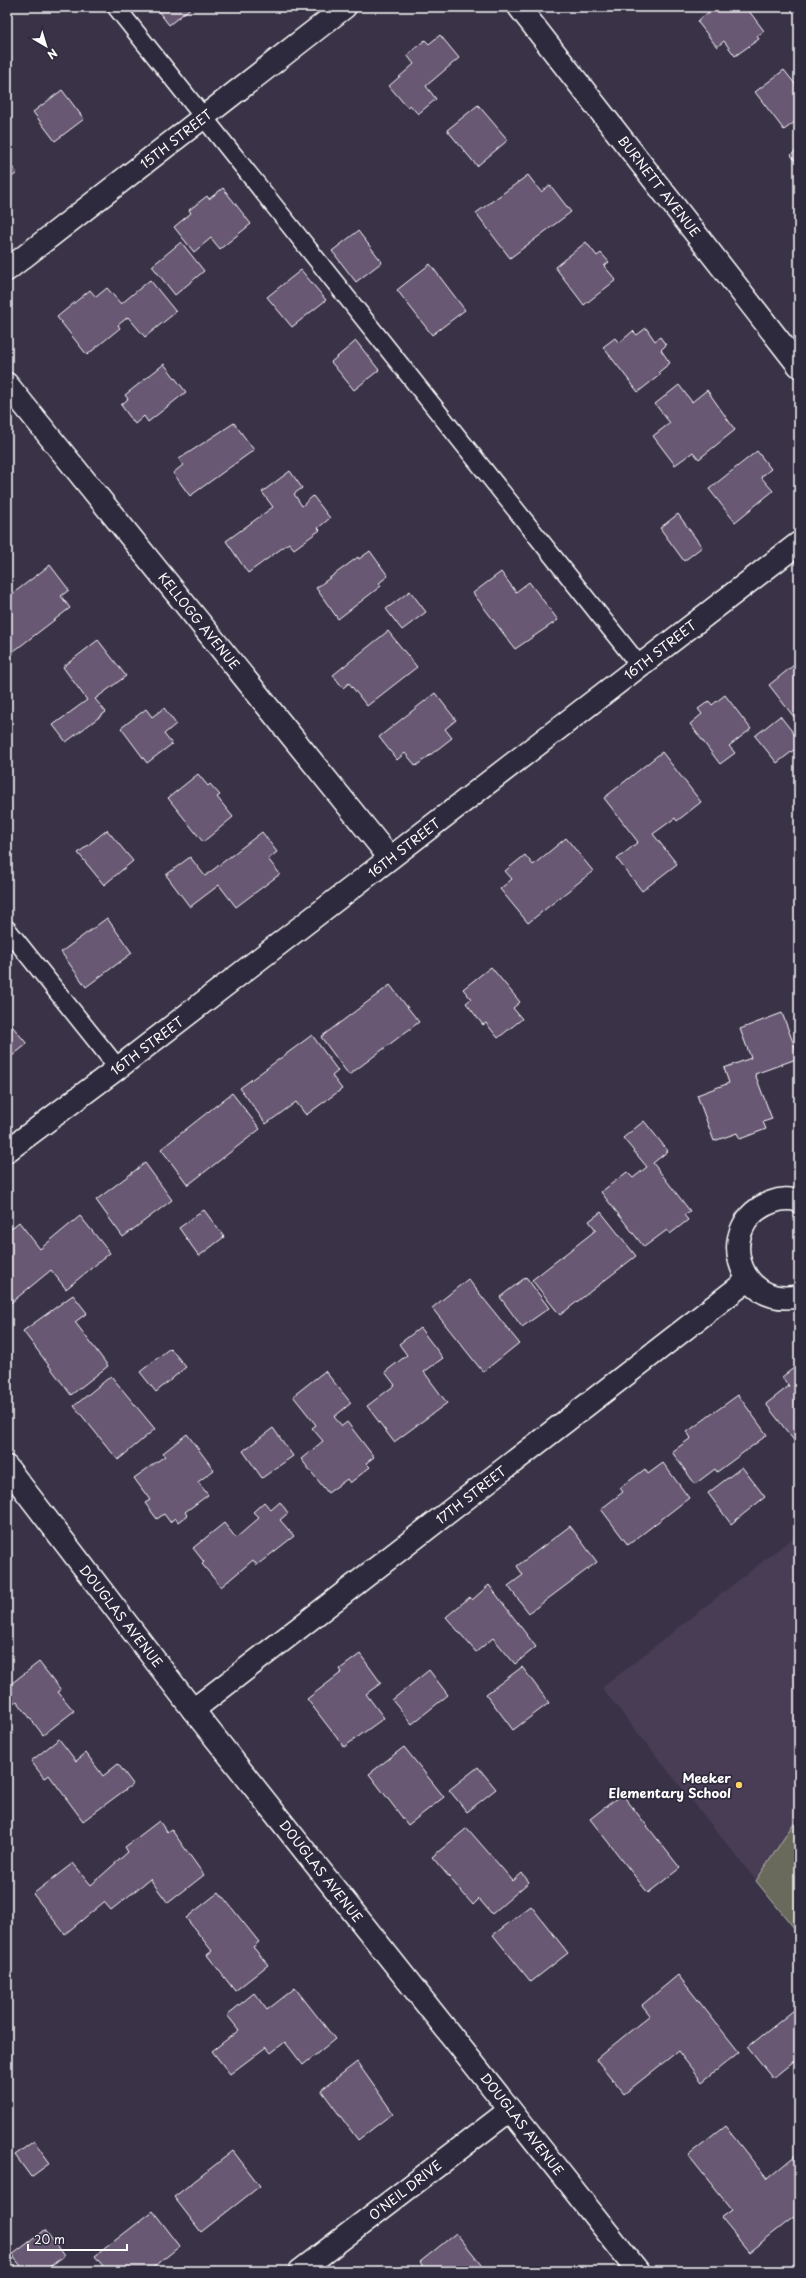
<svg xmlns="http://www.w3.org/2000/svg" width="806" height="2278" viewBox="0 0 806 2278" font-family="'Playpen Sans',sans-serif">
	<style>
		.built { fill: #483e55 }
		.green { fill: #696a5c; stroke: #b4b4ae }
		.building { fill: #685873; stroke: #fff }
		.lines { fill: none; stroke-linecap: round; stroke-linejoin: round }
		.lane-casing { stroke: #fff; stroke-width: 20 }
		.street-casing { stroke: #fff; stroke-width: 25 }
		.lane { stroke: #2f2a3d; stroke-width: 17 }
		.street { stroke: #2f2a3d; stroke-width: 22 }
		.poi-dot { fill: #ffd166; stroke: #2f2a3d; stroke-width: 1.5 }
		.labels { text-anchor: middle; stroke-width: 3.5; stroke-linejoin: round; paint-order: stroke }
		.street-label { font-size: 13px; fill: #fff; stroke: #2f2a3d }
		.poi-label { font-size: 13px; font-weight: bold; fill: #fff; stroke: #2f2a3d; text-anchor: end }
	</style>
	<rect width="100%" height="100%" fill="#3a3348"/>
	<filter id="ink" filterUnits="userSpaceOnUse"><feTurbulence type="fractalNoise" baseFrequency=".025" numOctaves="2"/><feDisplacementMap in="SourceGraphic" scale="8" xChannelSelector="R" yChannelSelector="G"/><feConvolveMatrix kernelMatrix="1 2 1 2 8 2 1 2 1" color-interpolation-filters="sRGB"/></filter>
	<g filter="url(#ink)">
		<path class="built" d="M 799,1533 L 799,1934 L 602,1688 Z"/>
		<path class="green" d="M 799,1815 L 799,1934 L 756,1881 Z"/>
		<g class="building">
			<path d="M 155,7 L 192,7 L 169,25 Z"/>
			<path d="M 716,7 L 746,7 L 764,31 L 757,36 L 759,39 L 735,56 L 724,41 L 717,47 L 697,21 Z"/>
			<path d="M 440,35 L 459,58 L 426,86 L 436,99 L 418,114 L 410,105 L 407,107 L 389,86 L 414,64 L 407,55 L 425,40 L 429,44 Z"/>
			<path d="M 784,70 L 799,89 L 799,119 L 784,130 L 755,92 Z"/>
			<path d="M 62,90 L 84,119 L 55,141 L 33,112 Z"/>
			<path d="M 478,105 L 508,140 L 477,166 L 447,130 Z"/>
			<path d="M 799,148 L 799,166 L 791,155 Z"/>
			<path d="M 7,161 L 17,173 L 7,181 Z"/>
			<path d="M 528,175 L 541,192 L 550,185 L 571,212 L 510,258 L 476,213 Z"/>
			<path d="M 223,188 L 251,224 L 220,249 L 211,238 L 194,252 L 174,227 L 191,213 L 189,210 L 207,196 L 209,199 Z"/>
			<path d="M 358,231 L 382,262 L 356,282 L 332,251 Z"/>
			<path d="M 181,242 L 204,271 L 175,295 L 152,266 Z"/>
			<path d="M 586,242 L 597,256 L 601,253 L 609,262 L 604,266 L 616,280 L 584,305 L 555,267 Z"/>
			<path d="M 430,264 L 465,310 L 432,335 L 397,290 Z"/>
			<path d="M 301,270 L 326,300 L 292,327 L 267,297 Z"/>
			<path d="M 150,280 L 176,312 L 145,337 L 128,317 L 118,325 L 120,328 L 87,355 L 57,317 L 90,290 L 96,297 L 107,288 L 121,304 Z"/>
			<path d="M 646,328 L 655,341 L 660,337 L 666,345 L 661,350 L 670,363 L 659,372 L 661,374 L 638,392 L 603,347 L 615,338 L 619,343 L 633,331 L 637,335 Z"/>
			<path d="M 356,341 L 379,370 L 354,390 L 331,362 Z"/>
			<path d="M 164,364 L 186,392 L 148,422 L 144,416 L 135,424 L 121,405 L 128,399 L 125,395 Z"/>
			<path d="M 679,385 L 692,402 L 707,390 L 735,430 L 699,459 L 693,452 L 675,465 L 653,436 L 670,423 L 655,404 Z"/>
			<path d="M 234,423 L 254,450 L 190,496 L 173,473 L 183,465 L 179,459 Z"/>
			<path d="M 757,451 L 771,469 L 761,477 L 773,491 L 735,522 L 709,489 Z"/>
			<path d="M 290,471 L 302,488 L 294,494 L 302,506 L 313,496 L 330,518 L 318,528 L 320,530 L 294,549 L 289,543 L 248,573 L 226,541 L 273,507 L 262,492 Z"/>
			<path d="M 678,514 L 702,547 L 684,561 L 660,528 Z"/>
			<path d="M 370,551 L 388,576 L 379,583 L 381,586 L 338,619 L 316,588 L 358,557 L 359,559 Z"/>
			<path d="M 50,565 L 69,590 L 61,596 L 70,608 L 10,654 L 7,650 L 7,598 Z"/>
			<path d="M 501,572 L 516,592 L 529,582 L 558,620 L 515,649 L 473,593 Z"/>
			<path d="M 410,591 L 426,612 L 402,630 L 386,609 Z"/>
			<path d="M 388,631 L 417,667 L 367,706 L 349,683 L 343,688 L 333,675 Z"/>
			<path d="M 98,640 L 126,676 L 95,699 L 106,712 L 66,742 L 53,725 L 87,700 L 63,667 Z"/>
			<path d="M 799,661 L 799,713 L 794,717 L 769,685 Z"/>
			<path d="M 435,693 L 456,720 L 445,729 L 452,738 L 416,766 L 405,753 L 397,760 L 379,737 Z"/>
			<path d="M 725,695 L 751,729 L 729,746 L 735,753 L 720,764 L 690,724 L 702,714 L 698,709 L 709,701 L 712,705 Z"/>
			<path d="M 164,708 L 176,724 L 164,734 L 172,744 L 147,763 L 121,728 L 146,709 L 152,717 Z"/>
			<path d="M 780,716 L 799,740 L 799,746 L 777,763 L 755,736 Z"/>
			<path d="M 662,752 L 701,802 L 677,821 L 675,818 L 653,834 L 677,864 L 642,891 L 617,859 L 638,842 L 604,798 Z"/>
			<path d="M 198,774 L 208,786 L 210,784 L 220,795 L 217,797 L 233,817 L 203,842 L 168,798 Z"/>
			<path d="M 107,830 L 133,861 L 104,885 L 78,853 Z"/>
			<path d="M 262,832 L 277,852 L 268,859 L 280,874 L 236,907 L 219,885 L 190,907 L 166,875 L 190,857 L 205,876 Z"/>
			<path d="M 566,838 L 593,871 L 528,923 L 500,889 L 512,879 L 505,871 L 525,855 L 533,865 Z"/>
			<path d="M 107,918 L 132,953 L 86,987 L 61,952 Z"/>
			<path d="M 491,967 L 520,1002 L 513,1008 L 522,1019 L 498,1038 L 486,1023 L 483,1025 L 466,1003 L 471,999 L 463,989 Z"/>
			<path d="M 390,985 L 419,1022 L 349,1075 L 321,1037 Z"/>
			<path d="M 782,1013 L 799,1058 L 755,1074 L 772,1119 L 763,1122 L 766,1129 L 740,1139 L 737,1133 L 714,1141 L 697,1095 L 729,1083 L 724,1068 L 751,1058 L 740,1029 Z"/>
			<path d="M 7,1020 L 27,1044 L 7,1060 Z"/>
			<path d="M 312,1035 L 338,1071 L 332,1076 L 342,1089 L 306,1115 L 296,1102 L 266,1124 L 240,1088 Z"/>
			<path d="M 232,1093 L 260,1129 L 188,1185 L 161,1149 Z"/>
			<path d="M 644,1121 L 668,1151 L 653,1163 L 690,1211 L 684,1215 L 688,1220 L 670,1234 L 667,1230 L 644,1247 L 601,1192 L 627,1172 L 633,1178 L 647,1167 L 623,1138 Z"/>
			<path d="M 145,1163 L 172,1200 L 123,1237 L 96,1200 Z"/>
			<path d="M 204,1210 L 224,1237 L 199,1256 L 179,1228 Z"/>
			<path d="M 601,1212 L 636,1256 L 560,1315 L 532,1280 L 596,1230 L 589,1221 Z"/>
			<path d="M 80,1216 L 110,1253 L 66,1289 L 51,1270 L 7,1306 L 7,1232 L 19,1222 L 40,1249 Z"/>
			<path d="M 526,1277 L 549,1308 L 522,1327 L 500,1297 Z"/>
			<path d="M 468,1279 L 519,1343 L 483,1372 L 432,1308 Z"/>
			<path d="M 73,1295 L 87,1313 L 75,1322 L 108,1366 L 71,1395 L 23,1331 Z"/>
			<path d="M 420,1328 L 443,1358 L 424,1372 L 447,1403 L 394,1442 L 367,1406 L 395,1385 L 385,1372 L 407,1355 L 399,1344 Z"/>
			<path d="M 170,1348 L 186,1367 L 156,1392 L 140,1372 Z"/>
			<path d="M 799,1364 L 799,1447 L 766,1404 L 789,1386 L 782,1377 Z"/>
			<path d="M 325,1371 L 351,1403 L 334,1417 L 342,1426 L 347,1422 L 374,1457 L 366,1463 L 370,1467 L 350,1483 L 347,1479 L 328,1493 L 301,1459 L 323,1441 L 312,1428 L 316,1425 L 293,1396 Z"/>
			<path d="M 111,1376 L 155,1429 L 118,1460 L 74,1406 Z"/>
			<path d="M 738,1395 L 767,1435 L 717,1472 L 715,1469 L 695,1484 L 672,1452 L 691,1438 L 687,1432 Z"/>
			<path d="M 273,1428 L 293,1456 L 262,1478 L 243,1451 Z"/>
			<path d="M 187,1434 L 214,1470 L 198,1482 L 208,1495 L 185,1512 L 187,1515 L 178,1522 L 175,1518 L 170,1522 L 164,1514 L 157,1519 L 145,1503 L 150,1500 L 134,1478 L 165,1456 L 163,1453 Z"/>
			<path d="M 663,1463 L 689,1498 L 628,1545 L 601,1509 L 623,1492 L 620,1488 L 645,1469 L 648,1474 Z"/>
			<path d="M 742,1467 L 765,1497 L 731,1524 L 708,1493 Z"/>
			<path d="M 264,1502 L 271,1510 L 280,1502 L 288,1513 L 280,1520 L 294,1536 L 257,1565 L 253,1560 L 221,1587 L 202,1564 L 204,1562 L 193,1548 L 224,1523 L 236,1538 L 259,1518 L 253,1512 Z"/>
			<path d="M 570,1526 L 597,1562 L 529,1613 L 508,1586 L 523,1575 L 517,1566 Z"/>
			<path d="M 489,1585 L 536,1647 L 515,1664 L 493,1638 L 476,1652 L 446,1617 L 470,1597 L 472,1600 Z"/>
			<path d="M 360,1654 L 381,1683 L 366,1694 L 384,1718 L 344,1747 L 307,1699 L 342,1672 L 340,1669 Z"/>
			<path d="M 39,1662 L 61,1690 L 58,1692 L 74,1711 L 43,1735 L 17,1701 L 15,1703 L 7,1692 L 7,1687 Z"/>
			<path d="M 522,1667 L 549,1703 L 513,1730 L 486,1694 Z"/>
			<path d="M 429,1670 L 448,1695 L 412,1724 L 392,1700 Z"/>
			<path d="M 59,1739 L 76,1761 L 86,1753 L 103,1776 L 118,1764 L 133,1784 L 83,1821 L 49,1775 L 44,1778 L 31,1761 Z"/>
			<path d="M 404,1747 L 444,1797 L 408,1825 L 369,1774 Z"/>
			<path d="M 478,1767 L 496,1789 L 467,1812 L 449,1790 Z"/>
			<path d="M 622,1794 L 680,1868 L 648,1893 L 590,1819 Z"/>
			<path d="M 159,1821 L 167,1832 L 171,1829 L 204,1875 L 168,1903 L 150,1879 L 111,1910 L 104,1902 L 65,1934 L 33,1894 L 73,1863 L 91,1885 L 128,1852 L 125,1847 Z"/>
			<path d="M 467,1828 L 513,1881 L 522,1873 L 529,1882 L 492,1914 L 479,1899 L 473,1905 L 432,1857 Z"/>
			<path d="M 219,1892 L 259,1942 L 253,1947 L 268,1965 L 235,1991 L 207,1955 L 212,1951 L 186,1918 Z"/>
			<path d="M 531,1906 L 568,1953 L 531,1982 L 493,1935 Z"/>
			<path d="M 678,1975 L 739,2052 L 702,2082 L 678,2051 L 624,2094 L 596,2059 L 650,2015 L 642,2005 Z"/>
			<path d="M 295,1988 L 335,2039 L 303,2065 L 285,2042 L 271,2053 L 266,2047 L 230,2074 L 212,2051 L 239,2030 L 227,2015 L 254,1993 L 267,2010 Z"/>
			<path d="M 799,2006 L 799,2057 L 773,2078 L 748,2047 Z"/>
			<path d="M 357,2062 L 393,2113 L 358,2140 L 321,2090 Z"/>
			<path d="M 725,2126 L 767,2179 L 797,2154 L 799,2156 L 799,2213 L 749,2252 L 721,2218 L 732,2210 L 688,2155 Z"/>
			<path d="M 34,2141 L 50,2163 L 31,2177 L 15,2155 Z"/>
			<path d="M 233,2151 L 260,2186 L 201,2232 L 174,2197 Z"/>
			<path d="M 153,2211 L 180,2246 L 149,2271 L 107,2271 L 95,2256 Z"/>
			<path d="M 45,2230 L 64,2256 L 44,2271 L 25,2271 L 12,2255 Z"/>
			<path d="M 456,2233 L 487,2271 L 427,2271 L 420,2262 Z"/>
		</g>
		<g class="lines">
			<defs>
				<g id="lane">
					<path d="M 116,7 L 640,666"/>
					<path d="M 7,929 L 118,1068"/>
				</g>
				<g id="street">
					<path d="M 519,7 L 799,366"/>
					<path d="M 7,270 L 345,7"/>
					<path d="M 7,384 L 390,858"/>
					<path d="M 7,1151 L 118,1068 L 799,543"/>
					<path d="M 799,1201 C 791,1198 780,1199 772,1202 C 713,1223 737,1310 799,1296"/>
					<path d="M 7,1467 L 193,1710 L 638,2271"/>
					<path d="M 193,1710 L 748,1280"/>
					<path d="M 300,2271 L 510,2110"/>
				</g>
			</defs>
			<use href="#lane" class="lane-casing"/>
			<use href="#street" class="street-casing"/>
			<use href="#lane" class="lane"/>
			<use href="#street" class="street"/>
		</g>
	</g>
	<circle class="poi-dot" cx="739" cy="1785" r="4"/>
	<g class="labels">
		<g class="street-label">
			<text transform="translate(176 139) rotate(-38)" y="5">15TH STREET</text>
			<text transform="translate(659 186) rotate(52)" y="5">BURNETT AVENUE</text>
			<text transform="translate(199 621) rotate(51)" y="5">KELLOGG AVENUE</text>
			<text transform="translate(660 650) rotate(-38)" y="5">16TH STREET</text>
			<text transform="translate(404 848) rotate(-38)" y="5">16TH STREET</text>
			<text transform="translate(147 1046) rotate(-37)" y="5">16TH STREET</text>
			<text transform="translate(471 1495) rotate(-38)" y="5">17TH STREET</text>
			<text transform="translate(121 1616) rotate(52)" y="5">DOUGLAS AVENUE</text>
			<text transform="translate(321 1871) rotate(52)" y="5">DOUGLAS AVENUE</text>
			<text transform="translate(522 2124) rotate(52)" y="5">DOUGLAS AVENUE</text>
			<text transform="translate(405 2190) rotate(-38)" y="5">O'NEIL DRIVE</text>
		</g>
		<g class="poi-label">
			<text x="731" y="1783">Meeker<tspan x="731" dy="15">Elementary School</tspan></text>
		</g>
	</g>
	<rect width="806" height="2278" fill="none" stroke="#2f2a3d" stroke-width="24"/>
	<rect x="12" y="12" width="782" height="2254" fill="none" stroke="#fff" stroke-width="1.5" filter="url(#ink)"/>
	<g transform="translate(46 46) rotate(142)" stroke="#2f2a3d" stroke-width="3" paint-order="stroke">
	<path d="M0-3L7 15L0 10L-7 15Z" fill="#ffffff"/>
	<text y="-6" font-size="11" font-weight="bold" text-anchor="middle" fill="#ffffff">N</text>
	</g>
	<path d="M28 2244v6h99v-6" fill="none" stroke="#ffffff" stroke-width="2"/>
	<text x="34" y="2244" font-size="12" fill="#ffffff" stroke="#2f2a3d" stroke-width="3" paint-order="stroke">20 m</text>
</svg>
